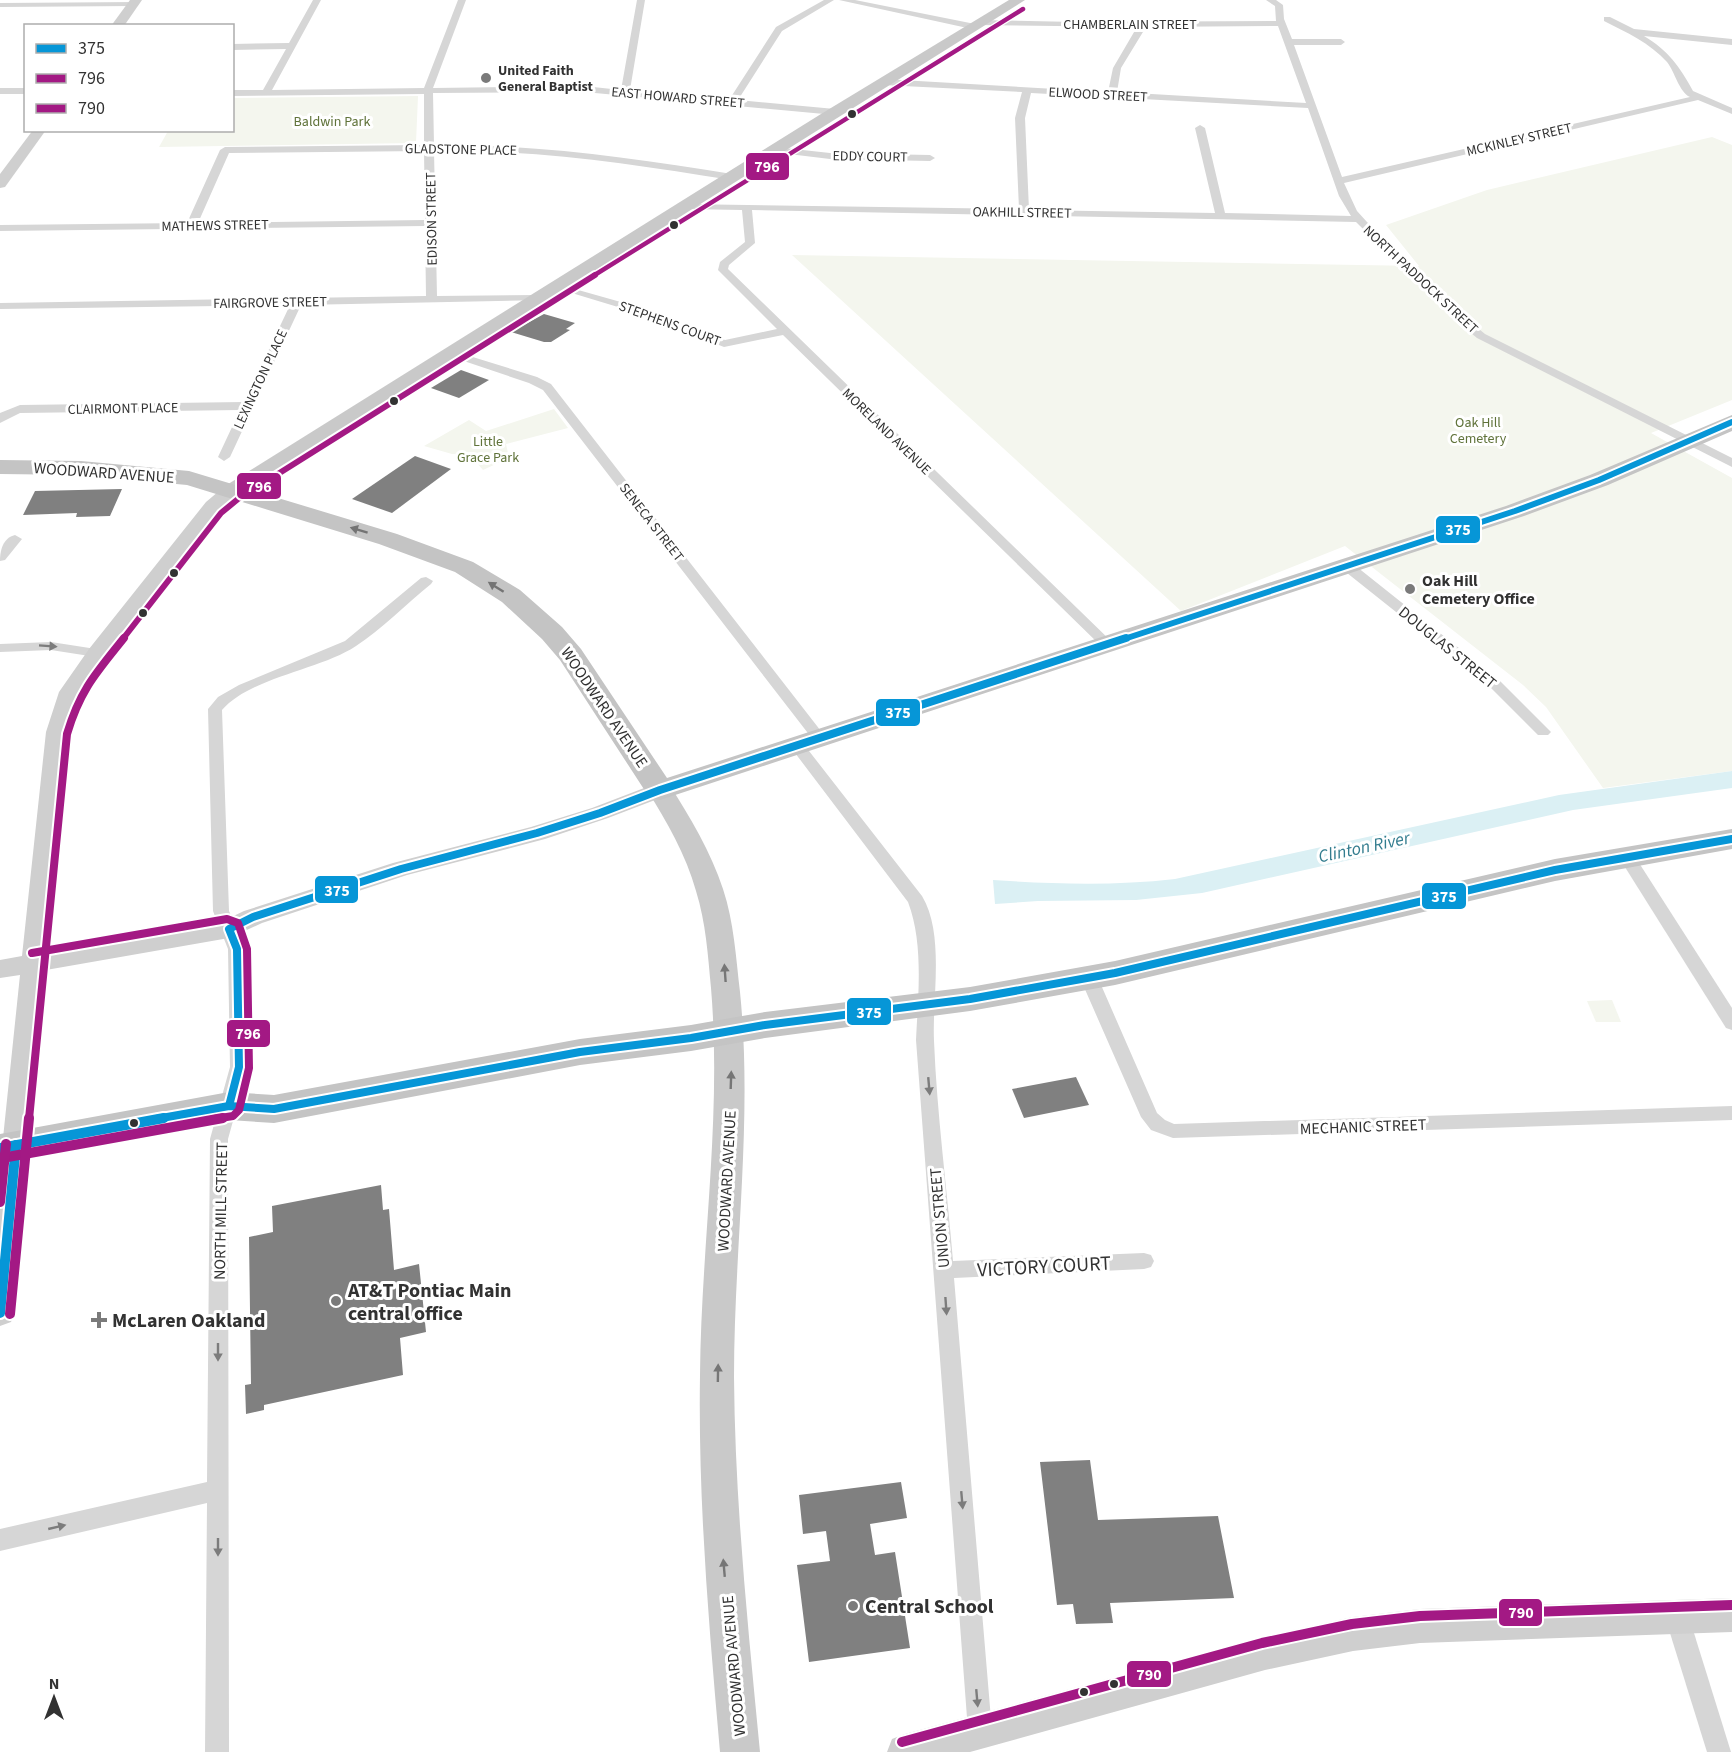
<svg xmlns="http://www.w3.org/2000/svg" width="1732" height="1752" viewBox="0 0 1732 1752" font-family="'Source Sans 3',sans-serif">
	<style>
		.green { fill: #f4f6ee }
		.water { fill: #dbf0f4 }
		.building { fill: #808080 }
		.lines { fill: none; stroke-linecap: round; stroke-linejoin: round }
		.street { fill: #d6d6d6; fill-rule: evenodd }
		.secondary { fill: #cfcfcf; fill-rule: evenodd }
		.primary { fill: #c9c9c9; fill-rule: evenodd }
		.highway { fill: #c4c4c4; fill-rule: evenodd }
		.bus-1-far2-casing { stroke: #fff; stroke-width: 10 }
		.bus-1-far1-casing { stroke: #fff; stroke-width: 12 }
		.bus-1-casing { stroke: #fff; stroke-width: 14 }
		.bus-2-far3-casing { stroke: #fff; stroke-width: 7 }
		.bus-2-far2-casing { stroke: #fff; stroke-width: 10 }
		.bus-2-far1-casing { stroke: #fff; stroke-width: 12 }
		.bus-2-casing { stroke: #fff; stroke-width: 14 }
		.bus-3-casing { stroke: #fff; stroke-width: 14 }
		.bus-1-far2 { stroke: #0696d7; stroke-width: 6 }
		.bus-1-far1 { stroke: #0696d7; stroke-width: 8 }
		.bus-1 { stroke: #0696d7; stroke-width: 10 }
		.bus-2-far3 { stroke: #a31984; stroke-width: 4.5 }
		.bus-2-far2 { stroke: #a31984; stroke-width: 6 }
		.bus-2-far1 { stroke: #a31984; stroke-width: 8 }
		.bus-2 { stroke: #a31984; stroke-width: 10 }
		.bus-3 { stroke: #a31984; stroke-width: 10 }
		.oneway { fill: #747474 }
		.oneway2 { fill: #7c7c7c }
		.oneway3 { fill: #767676 }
		.poi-dot { fill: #7a7a7a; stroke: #fff; stroke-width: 2 }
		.bus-dot { fill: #323232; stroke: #fff; stroke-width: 2 }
		.labels { text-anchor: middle; stroke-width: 6; stroke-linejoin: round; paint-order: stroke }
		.far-street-label { font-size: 14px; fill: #323232; stroke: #fff }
		.far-poi-label { font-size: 14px; font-weight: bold; fill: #323232; stroke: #fff; text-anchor: start }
		.far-park-label { font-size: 14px; fill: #60733a; stroke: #fff }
		.street-label { font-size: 16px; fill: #323232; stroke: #fff }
		.poi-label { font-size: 16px; font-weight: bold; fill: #323232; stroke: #fff; text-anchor: start }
		.water-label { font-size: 18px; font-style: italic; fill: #337d8f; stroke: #fff }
		.near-street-label { font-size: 20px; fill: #323232; stroke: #fff }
		.near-poi-label { font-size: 20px; font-weight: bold; fill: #323232; stroke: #fff; text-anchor: start }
		.line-badge { stroke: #fff; stroke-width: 2 }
		.badge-label { font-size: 16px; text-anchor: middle; font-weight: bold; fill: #fff }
	</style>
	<rect width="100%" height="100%" fill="#fff"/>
	<g class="green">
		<path d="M 418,96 L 416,143 L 159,147 L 168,131 L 232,130 L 233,98 Z"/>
		<path d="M 1712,137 L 1732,145 L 1732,400 L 1651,433 L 1732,478 L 1732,771 L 1603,788 L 1546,707 L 1523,685 L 1345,546 L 1181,611 L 792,255 L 1419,266 L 1386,225 L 1487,190 Z"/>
		<path d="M 554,409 L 568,428 L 506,444 L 509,458 L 483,470 L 469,454 L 452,454 L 424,446 L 469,420 L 486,431 Z"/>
		<path d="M 1612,1000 L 1621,1022 L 1596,1022 L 1587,1001 Z"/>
	</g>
	<path class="water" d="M 1732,771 L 1732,788 L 1573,810 L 1202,893 L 1136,900 L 1038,901 L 995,904 L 993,880 C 1053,884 1114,886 1175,879 L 1559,795 Z"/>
	<g class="building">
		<path d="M 544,314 L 575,323 L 566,329 L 570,330 L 551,342 L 544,342 L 511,332 Z"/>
		<path d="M 461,370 L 489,380 L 459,398 L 431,388 Z"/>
		<path d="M 415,456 L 451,469 L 392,513 L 352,499 Z"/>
		<path d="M 122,489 L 110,516 L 76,517 L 77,513 L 23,515 L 35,491 Z"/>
		<path d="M 1076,1077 L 1089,1105 L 1024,1118 L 1012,1089 Z"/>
		<path d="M 381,1185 L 383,1210 L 389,1209 L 394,1270 L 419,1264 L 426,1332 L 400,1338 L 403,1375 L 264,1405 L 264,1410 L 246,1414 L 245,1385 L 251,1384 L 249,1237 L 273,1232 L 272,1206 Z"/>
		<path d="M 1090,1460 L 1098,1520 L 1218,1516 L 1234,1598 L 1110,1603 L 1113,1623 L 1076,1624 L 1073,1604 L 1057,1605 L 1040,1462 Z"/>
		<path d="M 901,1482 L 907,1518 L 870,1524 L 875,1555 L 895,1552 L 910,1648 L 809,1662 L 797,1565 L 830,1561 L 826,1531 L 803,1534 L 799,1495 Z"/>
	</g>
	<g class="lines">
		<g class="street">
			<path d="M 313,0 L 321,0 L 272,90 L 424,88 L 458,0 L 466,0 L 433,88 L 584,86 L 621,90 L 637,0 L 645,0 L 630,90 L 729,100 L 776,27 L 824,0 L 834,0 L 782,31 L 738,100 L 835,109 L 840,112 L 835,115 L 584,92 L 433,93 L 434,145 C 534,144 633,158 732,174 L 737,177 L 732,180 C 633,164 534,149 434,151 L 437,296 L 539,295 L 543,296 L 543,300 L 301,305 L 230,457 L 224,461 L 218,457 L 240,410 L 20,413 L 0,423 L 0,413 L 20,405 L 244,402 L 290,305 L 0,309 L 0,303 L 426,296 L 425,226 L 0,231 L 0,225 L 187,223 L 220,150 L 225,147 L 424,145 L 424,94 L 232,96 L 232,90 L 263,90 L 286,49 L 232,50 L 232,44 L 289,43 ZM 424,151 L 425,220 L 198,223 L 229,153 Z"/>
			<path d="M 839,0 L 855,0 L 975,24 L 978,20 L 1077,22 L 1276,21 L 1275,6 L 1266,0 L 1276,0 L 1283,5 L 1284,19 L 1292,39 L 1341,39 L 1345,42 L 1341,45 L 1294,45 L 1342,177 L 1690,97 C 1679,92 1675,72 1667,62 C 1650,43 1626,32 1604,21 L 1604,17 L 1610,17 L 1634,29 L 1732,39 L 1732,45 L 1644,36 C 1668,50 1680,67 1693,91 L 1732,108 L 1732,114 L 1698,100 L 1344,183 L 1357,211 L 1367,222 L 1462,315 L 1485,334 L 1732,458 L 1732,467 L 1477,338 L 1454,319 L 1356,222 L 752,210 L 755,243 L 729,265 L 728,269 L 1114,644 L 1112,647 L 1102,647 L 783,335 L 724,347 L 641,314 L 552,287 L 557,284 L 649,310 L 725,340 L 777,329 L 718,270 L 720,262 L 745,242 L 742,210 L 686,209 L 682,208 L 682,204 L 1019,209 L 1015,118 L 1022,92 L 883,85 L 879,82 L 883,79 L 1108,92 L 1113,68 L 1137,27 L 975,25 L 972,29 ZM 1278,26 L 1306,103 L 1117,92 L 1121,68 L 1146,27 ZM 1031,93 L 1308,108 L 1339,196 L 1351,216 L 1225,213 L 1205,128 L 1200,125 L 1195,128 L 1215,213 L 1029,210 L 1025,118 Z"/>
			<path d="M 137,2 L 137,6 L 134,6 L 0,7 L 0,3 Z"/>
			<rect x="0" y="88" width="26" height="6"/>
			<path d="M 775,147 L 830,153 L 930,155 L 935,158 L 930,161 L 830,159 L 772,152 L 770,150 Z"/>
			<path d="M 450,350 L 537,377 L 551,384 L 824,735 L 827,738 L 824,741 L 814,741 L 543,390 L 529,383 L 446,355 L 446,351 Z"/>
			<path d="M 15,535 L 22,539 L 5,560 L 0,561 C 0,550 3,538 15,535 Z"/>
			<path d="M 1347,562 L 1352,563 L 1499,680 L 1551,732 L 1548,735 L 1538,735 L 1489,686 L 1342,569 L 1340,566 L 1342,563 Z"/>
			<path d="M 426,577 L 433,581 L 431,584 C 406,604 382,629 356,646 C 320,670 251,677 222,710 L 229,911 L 246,949 L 248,1067 L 228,1139 L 229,1752 L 205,1752 L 207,1503 L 0,1551 L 0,1529 L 207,1482 L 210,1139 L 230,1067 L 228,949 L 213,911 L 208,709 L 218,697 L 239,685 L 345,641 L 421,578 Z"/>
			<path d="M 51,642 L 96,649 L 103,653 L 96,657 L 51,650 L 0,652 L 0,644 Z"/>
			<path d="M 797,740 L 802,742 L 922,896 C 945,934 932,998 934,1041 C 937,1115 947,1188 953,1261 L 1144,1253 L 1151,1255 L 1154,1261 L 1151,1267 L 1144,1269 L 954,1278 L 992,1731 L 989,1740 L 980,1743 L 971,1740 L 968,1731 L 916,1040 C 918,996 924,944 908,902 L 789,745 Z"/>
			<path d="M 1626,851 L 1632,852 L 1732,1008 L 1732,1030 L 1726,1028 L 1618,856 L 1620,852 Z"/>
			<path d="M 1089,972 L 1095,974 L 1098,978 L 1157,1113 L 1165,1120 L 1174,1124 L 1732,1106 L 1732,1120 L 1173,1138 L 1151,1130 L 1141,1117 L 1080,978 L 1083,974 Z"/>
			<path d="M 1677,1606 L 1685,1609 L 1689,1617 L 1731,1752 L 1707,1752 L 1665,1617 L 1669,1609 Z"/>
		</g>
		<g class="secondary">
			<path d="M 130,0 L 142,0 L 124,26 L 111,26 Z"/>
			<path d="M 33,130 L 46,130 L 5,187 L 0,188 L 0,174 Z"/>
			<path d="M 232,484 L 239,486 L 241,490 L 220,510 L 104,656 L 81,692 L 68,732 L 47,952 L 223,921 L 244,911 L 393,863 L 531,827 L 592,808 L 652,785 L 660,783 L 668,785 L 671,790 L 668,795 L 608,818 L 545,839 L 407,875 L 262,923 L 229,938 L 46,970 L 15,1313 L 11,1322 L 0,1326 L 0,1167 L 20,975 L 0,978 L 0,960 L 22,956 L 46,732 L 59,692 L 89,649 L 206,502 L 225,486 Z"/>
			<path d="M 1732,1598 L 1732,1632 L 1420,1643 L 1353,1651 L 1265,1670 L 970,1752 L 887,1752 L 892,1739 L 905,1734 L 1265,1636 L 1353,1617 L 1420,1609 Z"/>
		</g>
		<g class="primary">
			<path d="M 1009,0 L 1025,0 L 239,494 L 232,496 L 225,494 L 222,490 L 225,486 L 821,114 Z"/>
			<path d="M 660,782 L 669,784 C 690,817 711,852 723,889 C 734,922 736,958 740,992 C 753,1120 734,1248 734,1377 C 735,1503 748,1627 760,1752 L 720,1752 C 709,1626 698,1501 700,1375 C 701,1246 722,1118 711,988 C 708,956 706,923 696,891 C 686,855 667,822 647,790 L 651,784 Z"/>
		</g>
		<g class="highway">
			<path d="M 1732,415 L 1732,431 L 1608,485 L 1524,516 L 660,800 L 649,797 L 560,660 L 542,639 L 502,602 L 455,572 L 379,544 L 187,485 L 81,475 L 0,474 L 0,460 L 81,461 L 189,471 L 397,534 L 473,562 L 520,590 L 562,627 L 581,649 L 667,778 L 1506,506 L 1590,475 Z"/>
			<path d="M 1732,829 L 1732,849 L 1555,881 L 1115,985 L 970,1011 L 765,1038 L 691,1051 L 580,1065 L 274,1123 L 229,1120 L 0,1162 L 0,1134 L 229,1092 L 274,1095 L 580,1039 L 691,1025 L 765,1012 L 970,987 L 1115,961 L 1555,859 Z"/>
		</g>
		<defs>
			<path id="bus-1-far2" d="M 1121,640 L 1515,511 L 1599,480 L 1732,422"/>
			<g id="bus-1-far1">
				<path d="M 229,1106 L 239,1067 L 237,949 L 229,929 L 253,917 L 401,869 L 537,833 L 600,813 L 660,790 L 1126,638"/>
				<path d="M 156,1119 L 229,1106 L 274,1109 L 580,1052 L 691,1038 L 765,1025 L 970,999 L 1115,973 L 1555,870 L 1732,839"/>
			</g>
			<g id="bus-1">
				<path d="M 0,1148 L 164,1118"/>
				<path d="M 0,1313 L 16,1145"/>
			</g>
			<path id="bus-2-far3" d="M 593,276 L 1023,9"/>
			<path id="bus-2-far2" d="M 122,640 L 221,513 L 238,499 L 595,275"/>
			<g id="bus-2-far1">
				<path d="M 32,953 L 227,919 L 238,923 L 247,949 L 249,1068 L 239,1110 L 233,1116 L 214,1119"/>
				<path d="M 29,1119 L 67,734 C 80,690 96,673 124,638"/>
			</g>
			<g id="bus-2">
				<path d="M 2,1158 L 223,1118"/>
				<path d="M 10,1314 L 29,1118"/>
			</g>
			<g id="bus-3">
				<path d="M 0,1202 L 6,1144"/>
				<path d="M 902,1742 L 1262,1643 L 1352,1624 L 1420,1616 L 1732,1605"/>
			</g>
		</defs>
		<use href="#bus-1-far2" class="bus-1-far2-casing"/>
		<use href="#bus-1-far1" class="bus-1-far1-casing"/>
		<use href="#bus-1" class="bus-1-casing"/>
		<use href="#bus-2-far3" class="bus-2-far3-casing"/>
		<use href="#bus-2-far2" class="bus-2-far2-casing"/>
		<use href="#bus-2-far1" class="bus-2-far1-casing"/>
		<use href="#bus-2" class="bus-2-casing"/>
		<use href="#bus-3" class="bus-3-casing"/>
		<use href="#bus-1-far2" class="bus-1-far2"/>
		<use href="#bus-1-far1" class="bus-1-far1"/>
		<use href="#bus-1" class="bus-1"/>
		<use href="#bus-2-far3" class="bus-2-far3"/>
		<use href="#bus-2-far2" class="bus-2-far2"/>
		<use href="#bus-2-far1" class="bus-2-far1"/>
		<use href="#bus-2" class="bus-2"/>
		<use href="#bus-3" class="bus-3"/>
	</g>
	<defs><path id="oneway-solid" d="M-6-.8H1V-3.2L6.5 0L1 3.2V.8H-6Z" transform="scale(1.5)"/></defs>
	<g class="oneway">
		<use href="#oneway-solid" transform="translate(359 530) rotate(-163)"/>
		<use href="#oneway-solid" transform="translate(496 587) rotate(-148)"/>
	</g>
	<g class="oneway2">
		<use href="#oneway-solid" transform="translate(48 646) rotate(4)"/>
		<use href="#oneway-solid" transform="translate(929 1086) rotate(85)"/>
		<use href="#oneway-solid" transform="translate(946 1306) rotate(86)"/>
		<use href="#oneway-solid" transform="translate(218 1352) rotate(90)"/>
		<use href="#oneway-solid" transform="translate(962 1500) rotate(85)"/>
		<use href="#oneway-solid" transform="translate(57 1527) rotate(-13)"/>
		<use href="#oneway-solid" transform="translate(218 1547) rotate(90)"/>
		<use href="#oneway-solid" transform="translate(977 1698) rotate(85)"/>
	</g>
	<g class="oneway3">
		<use href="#oneway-solid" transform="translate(725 973) rotate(-94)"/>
		<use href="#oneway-solid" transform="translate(731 1080) rotate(-88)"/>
		<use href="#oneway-solid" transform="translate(718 1373) rotate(-89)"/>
		<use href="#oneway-solid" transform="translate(724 1568) rotate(-95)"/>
	</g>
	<g class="poi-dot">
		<circle cx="486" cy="78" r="6"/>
		<circle cx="1410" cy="589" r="6"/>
		<circle cx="336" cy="1301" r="6"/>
		<path d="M96 1311h6v6h6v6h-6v6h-6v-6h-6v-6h6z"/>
		<circle cx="853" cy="1606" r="6"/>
	</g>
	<g class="bus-dot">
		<circle cx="852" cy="114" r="5"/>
		<circle cx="674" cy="225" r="5"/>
		<circle cx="394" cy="401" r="5"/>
		<circle cx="174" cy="573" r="5"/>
		<circle cx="143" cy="613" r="5"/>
		<circle cx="134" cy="1123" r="5"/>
		<circle cx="1114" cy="1684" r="5"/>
		<circle cx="1084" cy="1692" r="5"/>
	</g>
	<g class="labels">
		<g class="far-street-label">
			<text x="1130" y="29">CHAMBERLAIN STREET</text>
			<text transform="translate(1098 94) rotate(3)" y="5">ELWOOD STREET</text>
			<text transform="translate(678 97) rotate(5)" y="5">EAST HOWARD STREET</text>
			<text transform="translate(1519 139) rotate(-13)" y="5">MCKINLEY STREET</text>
			<text transform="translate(461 149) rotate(1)" y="5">GLADSTONE PLACE</text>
			<text transform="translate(870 156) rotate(1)" y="5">EDDY COURT</text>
			<text transform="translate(1022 212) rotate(1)" y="5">OAKHILL STREET</text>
			<text transform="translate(431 219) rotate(-91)" y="5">EDISON STREET</text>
			<text transform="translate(215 225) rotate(-1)" y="5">MATHEWS STREET</text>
			<text transform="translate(1421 279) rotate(43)" y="5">NORTH PADDOCK STREET</text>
			<text transform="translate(270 302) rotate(-1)" y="5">FAIRGROVE STREET</text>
			<text transform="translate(670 323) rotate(20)" y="5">STEPHENS COURT</text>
			<text transform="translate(260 379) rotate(-65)" y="5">LEXINGTON PLACE</text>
			<text transform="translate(123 408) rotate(-1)" y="5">CLAIRMONT PLACE</text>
			<text transform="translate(887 431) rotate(44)" y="5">MORELAND AVENUE</text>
			<text transform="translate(652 522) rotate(52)" y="5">SENECA STREET</text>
		</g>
		<g class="far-poi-label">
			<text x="498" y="75">United Faith<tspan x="498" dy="16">General Baptist</tspan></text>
		</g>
		<g class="far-park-label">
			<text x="332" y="126">Baldwin Park</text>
			<text x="1478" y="427">Oak Hill<tspan x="1478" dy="16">Cemetery</tspan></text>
			<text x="488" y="446">Little<tspan x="488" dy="16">Grace Park</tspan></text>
		</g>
		<g class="street-label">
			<text transform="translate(104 472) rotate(4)" y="6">WOODWARD AVENUE</text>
			<text transform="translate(1448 647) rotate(39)" y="6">DOUGLAS STREET</text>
			<text transform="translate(605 707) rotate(56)" y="6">WOODWARD AVENUE</text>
			<text transform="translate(1363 1126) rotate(-2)" y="6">MECHANIC STREET</text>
			<text transform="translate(726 1181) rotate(-87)" y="6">WOODWARD AVENUE</text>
			<text transform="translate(220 1211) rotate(-89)" y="6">NORTH MILL STREET</text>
			<text transform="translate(939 1218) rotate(-95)" y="6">UNION STREET</text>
			<text transform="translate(733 1666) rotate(-95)" y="6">WOODWARD AVENUE</text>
		</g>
		<g class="poi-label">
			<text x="1422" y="586">Oak Hill<tspan x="1422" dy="18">Cemetery Office</tspan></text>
		</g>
		<g class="water-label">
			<text transform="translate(1364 847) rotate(-12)" y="6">Clinton River</text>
		</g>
		<g class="near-street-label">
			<text transform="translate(1044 1266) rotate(-3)" y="7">VICTORY COURT</text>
		</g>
		<g class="near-poi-label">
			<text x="348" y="1297">AT&amp;T Pontiac Main<tspan x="348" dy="23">central office</tspan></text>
			<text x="112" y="1327">McLaren Oakland</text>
			<text x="865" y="1613">Central School</text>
		</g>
	</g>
	<g class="line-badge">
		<rect x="745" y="152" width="45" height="29" rx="6" fill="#a31984"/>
		<rect x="236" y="472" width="46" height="28" rx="6" fill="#a31984"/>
		<rect x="1435" y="515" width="46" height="29" rx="6" fill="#0696d7"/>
		<rect x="875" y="698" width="46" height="29" rx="6" fill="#0696d7"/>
		<rect x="314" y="875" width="45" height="29" rx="6" fill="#0696d7"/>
		<rect x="1421" y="882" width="46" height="28" rx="6" fill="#0696d7"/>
		<rect x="846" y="997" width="46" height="29" rx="6" fill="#0696d7"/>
		<rect x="226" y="1019" width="45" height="29" rx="6" fill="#a31984"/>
		<rect x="1498" y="1598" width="45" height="29" rx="6" fill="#a31984"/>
		<rect x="1126" y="1660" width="46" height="28" rx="6" fill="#a31984"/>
	</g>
	<g class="badge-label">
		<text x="767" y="172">796</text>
		<text x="259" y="492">796</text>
		<text x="1458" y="535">375</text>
		<text x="898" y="718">375</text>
		<text x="337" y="896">375</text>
		<text x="1444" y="902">375</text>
		<text x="869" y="1018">375</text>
		<text x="248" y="1039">796</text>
		<text x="1521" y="1618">790</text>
		<text x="1149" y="1680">790</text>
	</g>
	<rect x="24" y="24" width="210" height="108" fill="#ffffff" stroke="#adadad" stroke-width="1.5"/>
	<rect x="36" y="44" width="30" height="9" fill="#0696d7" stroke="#adadad" stroke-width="1.5"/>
	<text x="78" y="54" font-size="18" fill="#323232">375</text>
	<rect x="36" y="74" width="30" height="9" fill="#a31984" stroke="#adadad" stroke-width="1.5"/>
	<text x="78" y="84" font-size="18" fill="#323232">796</text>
	<rect x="36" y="104" width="30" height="9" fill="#a31984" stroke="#adadad" stroke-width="1.5"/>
	<text x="78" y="114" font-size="18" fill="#323232">790</text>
	<g transform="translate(54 1698)" stroke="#ffffff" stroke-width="4.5" paint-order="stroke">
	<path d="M0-4.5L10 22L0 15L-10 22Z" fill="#323232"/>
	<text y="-9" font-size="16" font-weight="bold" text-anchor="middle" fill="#323232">N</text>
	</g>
</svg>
